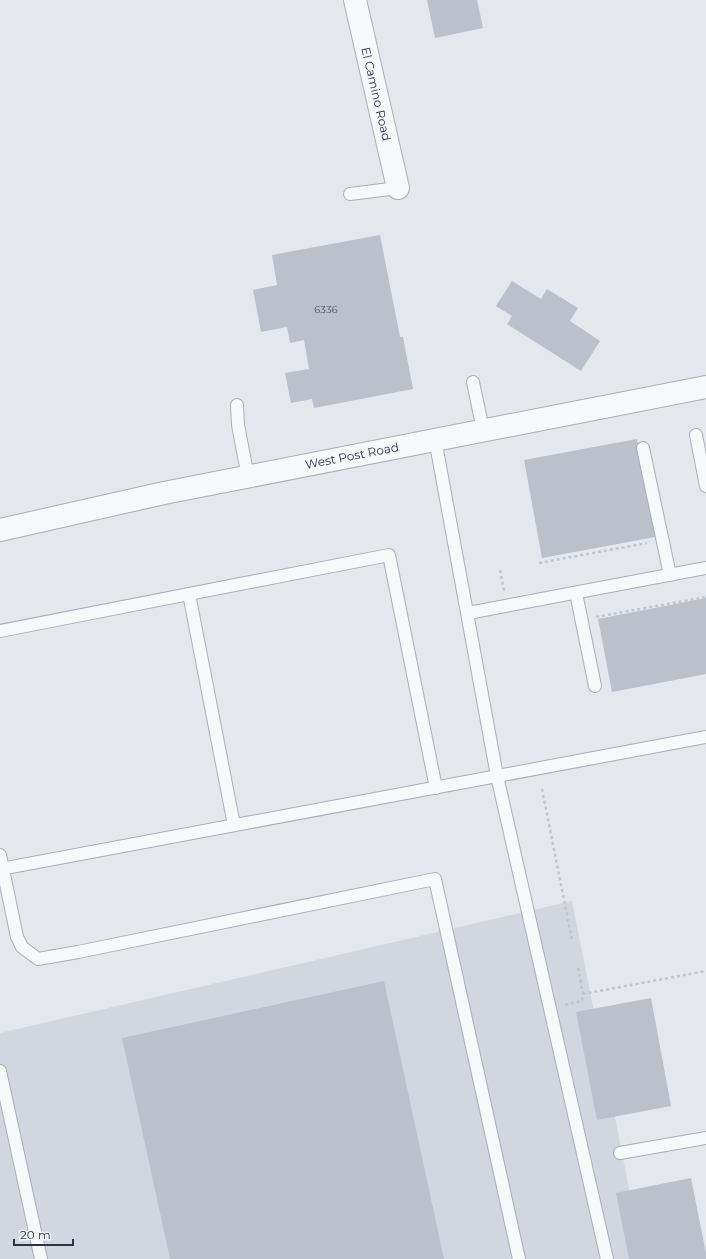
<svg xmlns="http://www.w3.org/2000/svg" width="706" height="1259" viewBox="0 0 706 1259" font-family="Montserrat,sans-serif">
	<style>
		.built { fill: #d2d6de }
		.building { fill: #bbc0ca }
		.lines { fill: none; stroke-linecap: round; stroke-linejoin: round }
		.lane-casing { stroke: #a9aeb7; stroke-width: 14 }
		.street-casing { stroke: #a9aeb7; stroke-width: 24 }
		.path { stroke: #c2c5cb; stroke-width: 2.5; stroke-dasharray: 3 3; stroke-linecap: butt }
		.lane { stroke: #f7f8fa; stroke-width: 12 }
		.street { stroke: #f7f8fa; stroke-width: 22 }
		.labels { text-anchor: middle; stroke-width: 3; stroke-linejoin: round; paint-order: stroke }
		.number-label { font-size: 10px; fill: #4f5766 }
		.street-label { font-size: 12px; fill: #2b3445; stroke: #f4f6f9 }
	</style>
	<rect width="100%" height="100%" fill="#e4e7ec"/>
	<path class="built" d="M 572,901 L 643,1259 L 0,1259 L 0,1033 Z"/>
	<g class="building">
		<path d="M 427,0 L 477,0 L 483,28 L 435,38 Z"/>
		<path d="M 380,235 L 400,337 L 403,337 L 413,389 L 314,408 L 312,399 L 291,403 L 285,373 L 309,369 L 304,340 L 290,343 L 287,327 L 261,332 L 253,290 L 277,285 L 272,255 Z"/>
		<path d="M 512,281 L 541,299 L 547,289 L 578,308 L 570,321 L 600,341 L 581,371 L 507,324 L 512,316 L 496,306 Z"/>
		<path d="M 637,439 L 655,537 L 542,558 L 524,460 Z"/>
		<path d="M 706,598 L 706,674 L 612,692 L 598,619 Z"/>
		<path d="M 384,981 L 444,1259 L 170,1259 L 122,1038 Z"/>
		<path d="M 651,998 L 671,1106 L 597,1120 L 576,1012 Z"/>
		<path d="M 691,1178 L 706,1253 L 706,1259 L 629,1259 L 616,1193 Z"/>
	</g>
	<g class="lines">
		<defs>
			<g id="lane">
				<path d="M 350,194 L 398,188"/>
				<path d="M 473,382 L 483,430"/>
				<path d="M 237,405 L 238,425 L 248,477"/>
				<path d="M 696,435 L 706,486"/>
				<path d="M 435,439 L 497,776 L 607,1259"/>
				<path d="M 643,448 L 670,575"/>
				<path d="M 576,593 L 595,686"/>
				<path d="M 189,594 L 234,825"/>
				<path d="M 468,613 L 706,568"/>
				<path d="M 0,631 L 389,555 L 436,788"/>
				<path d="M 0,855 L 17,937 L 22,947 L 38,959 L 78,952 L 435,879 L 519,1259"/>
				<path d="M 0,869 L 706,737"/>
				<path d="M 0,1071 L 41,1259"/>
				<path d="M 620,1153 L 706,1138"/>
			</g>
			<g id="street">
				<path d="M 355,0 L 398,188"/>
				<path d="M 0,530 L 164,493 L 706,387"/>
			</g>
		</defs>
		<use href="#lane" class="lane-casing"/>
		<use href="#street" class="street-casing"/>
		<g class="path">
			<path d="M 539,563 L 647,543"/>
			<path d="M 500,570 L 504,591"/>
			<path d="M 596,617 L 706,597"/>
			<path d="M 542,789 L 572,940"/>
			<path d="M 578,968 L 583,994"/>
			<path d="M 565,1005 L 582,1001 L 583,994 L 706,971"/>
		</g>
		<use href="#lane" class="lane"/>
		<use href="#street" class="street"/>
	</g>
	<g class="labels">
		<g class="number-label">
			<text x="326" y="313">6336</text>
		</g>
		<g class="street-label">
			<text transform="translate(376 94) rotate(77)" y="4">El Camino Road</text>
			<text transform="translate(352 456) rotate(-11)" y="4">West Post Road</text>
		</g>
	</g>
	<path d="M14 1239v6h59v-6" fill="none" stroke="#2b3445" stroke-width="2"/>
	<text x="20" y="1239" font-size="12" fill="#2b3445" stroke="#f4f6f9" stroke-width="3" paint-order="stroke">20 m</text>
</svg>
